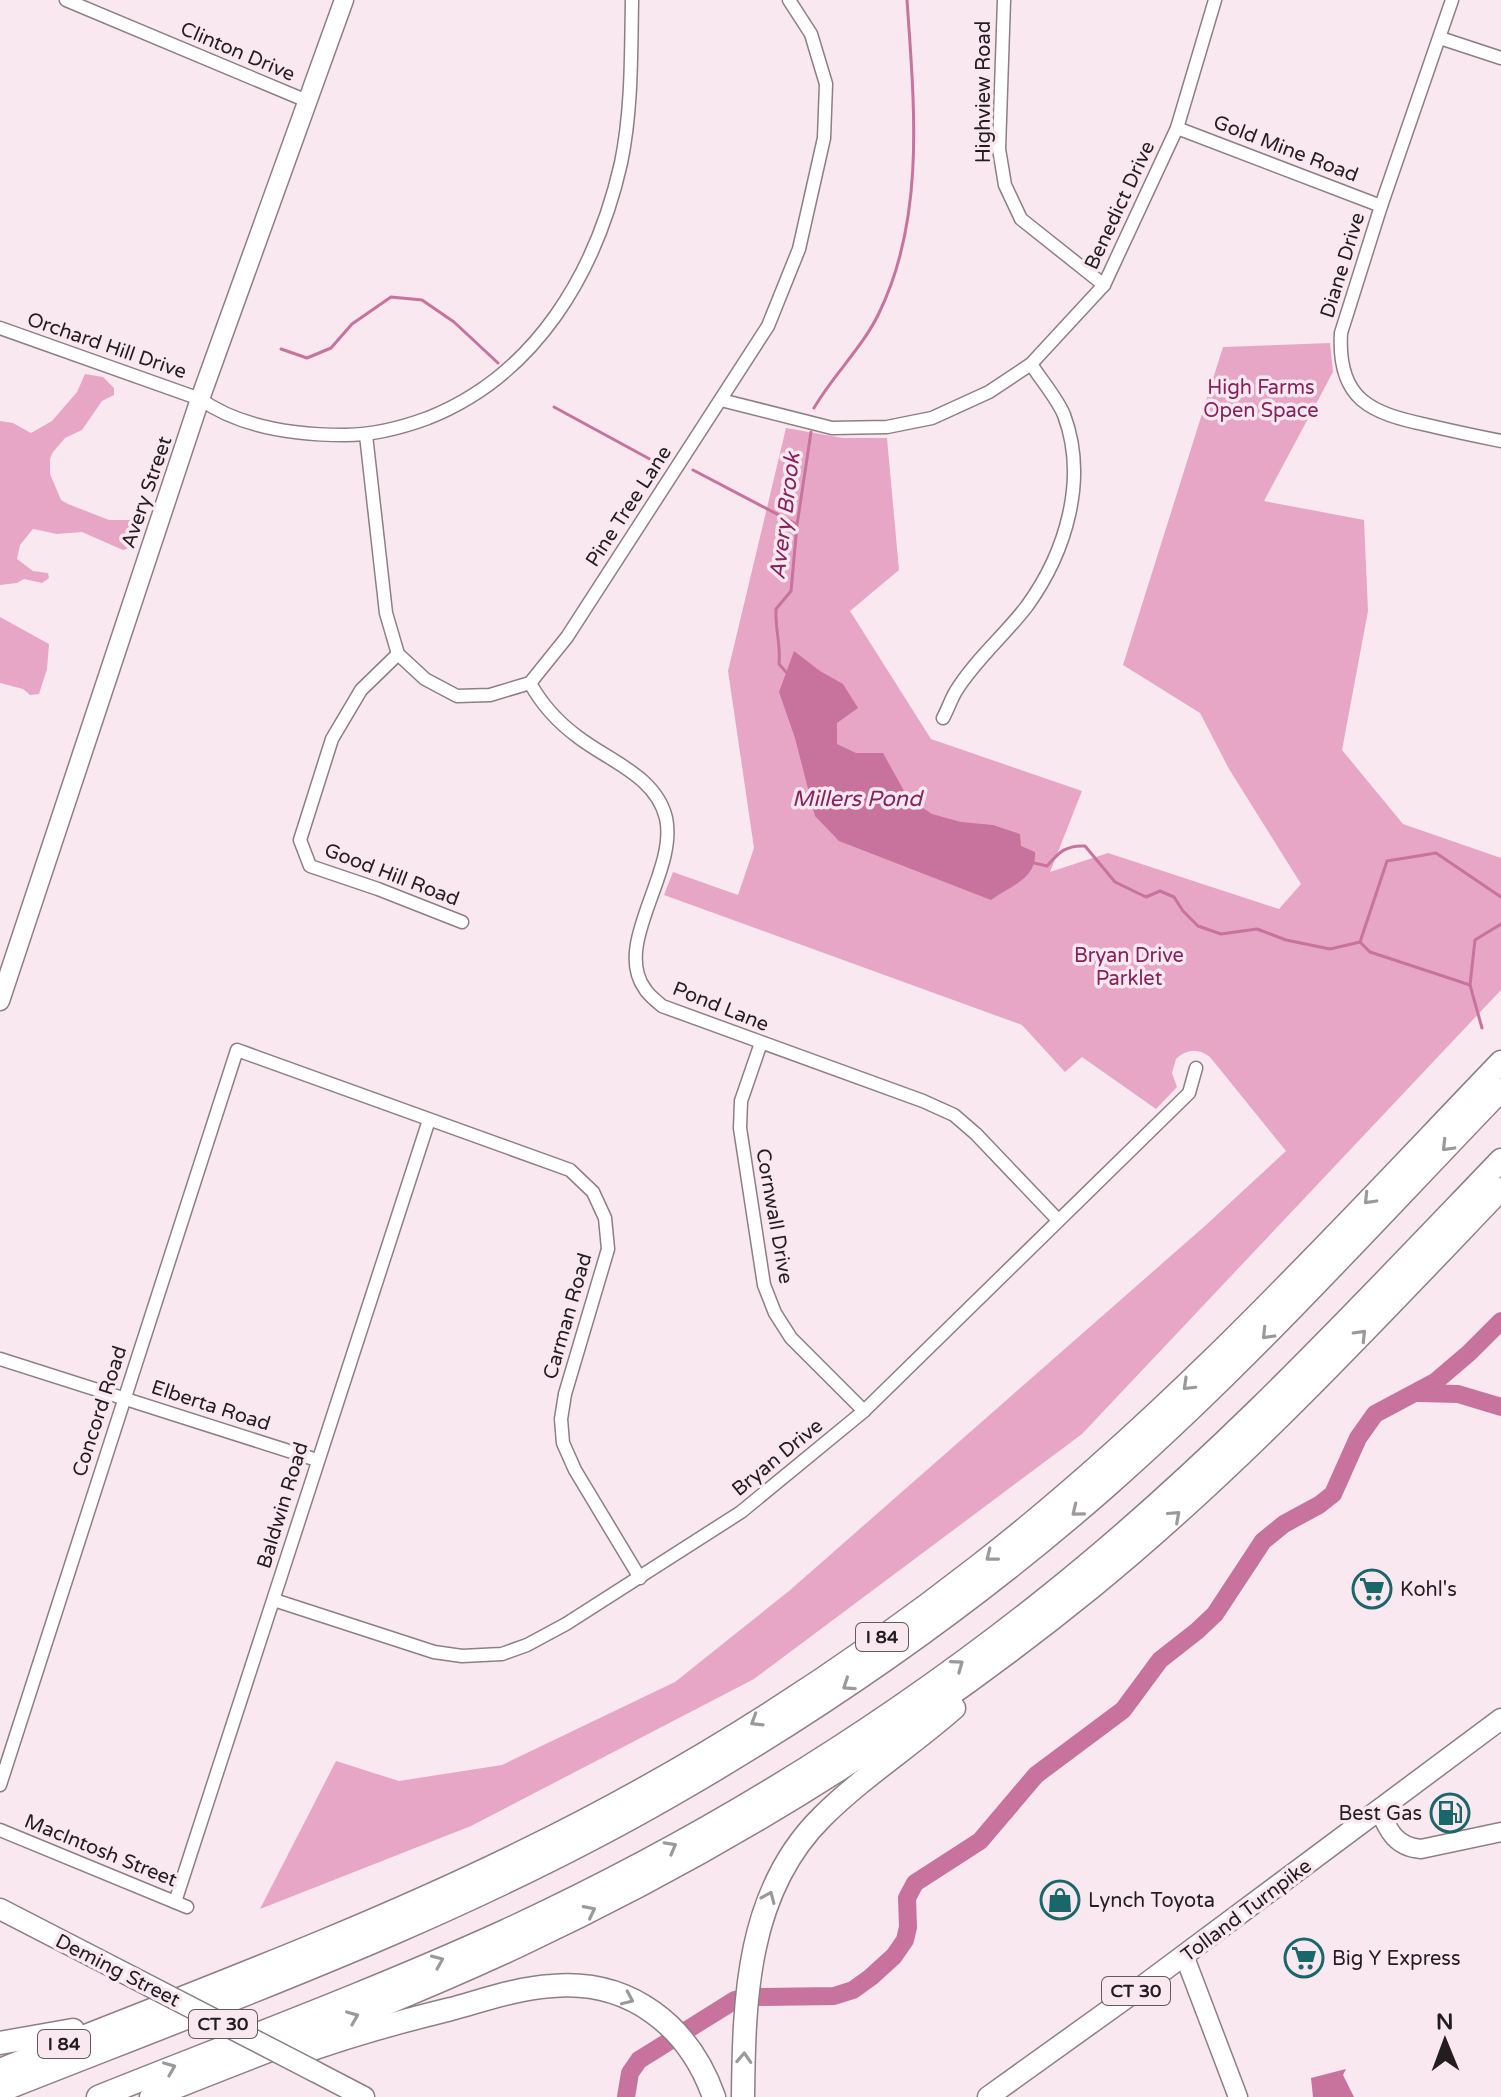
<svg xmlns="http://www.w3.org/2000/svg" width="1501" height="2097" viewBox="0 0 1501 2097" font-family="'Varela Round',sans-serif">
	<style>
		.green { fill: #e8a6c6 }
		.water { fill: #c8729e }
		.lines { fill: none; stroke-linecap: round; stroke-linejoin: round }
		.stream { stroke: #c8729e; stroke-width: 3 }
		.river { stroke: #c8729e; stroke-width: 18 }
		.street-casing { stroke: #8e7e85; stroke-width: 15 }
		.secondary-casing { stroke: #8e7e85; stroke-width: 21 }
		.primary-casing { stroke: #8e7e85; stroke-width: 23 }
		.highway-casing { stroke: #8e7e85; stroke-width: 25 }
		.street { stroke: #fff; stroke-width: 12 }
		.secondary { stroke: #fff; stroke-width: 18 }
		.primary { stroke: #fff; stroke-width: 20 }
		.highway { stroke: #fff; stroke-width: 22 }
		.primary-bridge-casing { stroke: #8e7e85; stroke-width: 23; stroke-linecap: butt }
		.primary-bridge { stroke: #fff; stroke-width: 20 }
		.oneway { stroke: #9c999a }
		.labels { text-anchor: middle; stroke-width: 7; stroke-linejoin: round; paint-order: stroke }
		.shield { fill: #f9e8ef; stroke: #635a5d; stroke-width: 2 }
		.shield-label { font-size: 18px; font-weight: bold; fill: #231d1f }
		.street-label { font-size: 20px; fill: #231d1f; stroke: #f9e8ef }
		.park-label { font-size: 20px; fill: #87215d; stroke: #f9e8ef }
		.poi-label { font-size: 20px; fill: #231d1f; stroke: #f9e8ef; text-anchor: start }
		.water-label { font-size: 22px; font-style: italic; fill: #88215d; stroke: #f9e8ef }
	</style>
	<rect width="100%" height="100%" fill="#f9e8ef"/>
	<g class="green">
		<path d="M 1330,343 L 1333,372 L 1264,501 L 1364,520 L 1368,611 L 1342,750 L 1403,824 L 1501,858 L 1501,990 L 1082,1434 L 754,1679 L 471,1826 L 260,1909 L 336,1761 L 399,1781 L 502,1765 L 675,1682 L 789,1591 L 1206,1225 L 1286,1151 L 1210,1057 C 1198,1048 1187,1049 1176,1059 L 1172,1073 L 1177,1087 L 1156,1109 L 1082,1057 L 1065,1072 L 1022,1025 L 664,895 L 673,872 L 738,895 L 754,848 L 728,671 L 786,428 L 843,438 L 887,438 L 899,570 L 850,611 L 931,739 L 1082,791 L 1050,872 L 1108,853 L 1279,909 L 1301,884 L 1229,769 L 1200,713 L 1123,665 L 1223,347 Z"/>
		<path d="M 85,374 L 103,377 L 114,388 L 114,395 L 102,401 L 82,430 L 65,438 L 53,452 L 50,459 L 50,474 L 61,500 L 68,504 L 109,520 L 139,520 C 140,531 136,548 123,550 L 82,532 L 57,534 L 33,529 L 20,545 L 17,559 L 33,571 L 48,573 L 49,578 L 42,583 L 24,579 L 17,583 L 0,585 L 0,421 L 13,423 L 31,433 L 52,421 L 77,392 Z"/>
		<path d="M 0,617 L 49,644 L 47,669 L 39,694 L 30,695 L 23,689 L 0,683 Z"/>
	</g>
	<g class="water">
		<path d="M 794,651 L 820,671 L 843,684 L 858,708 L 837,723 L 837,744 L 856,753 L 883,753 L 908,798 L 932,814 L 961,822 L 993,825 L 1020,834 L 1021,846 L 1035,852 C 1037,879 1010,886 991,900 L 839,841 L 815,816 L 795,738 L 779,692 Z"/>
		<path d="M 1346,2069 L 1343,2075 L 1354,2097 L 1313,2097 L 1311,2078 Z"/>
	</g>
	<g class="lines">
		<g class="stream">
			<path d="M 281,349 L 307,358 L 331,348 L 352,324 L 391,297 L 422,300 L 454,322 L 498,363"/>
			<path d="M 554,407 L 657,463"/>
			<path d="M 814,408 C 833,375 863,347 879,313 C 926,217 914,103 907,0"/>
			<path d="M 693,470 L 796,524"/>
			<path d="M 786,672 L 779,664 C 781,645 775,629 776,609 L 791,591 L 797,525 L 811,432"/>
			<path d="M 1034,863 L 1047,866 C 1059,852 1066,845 1085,846 L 1115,882 L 1146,897 L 1160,891 L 1174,897 L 1183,911 L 1198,926 L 1221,934 L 1257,929 L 1286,940 L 1330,949 L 1360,942 L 1387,861 L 1436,853 L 1501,897"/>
			<path d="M 1360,942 L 1370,952 L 1470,985"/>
			<path d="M 1482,1028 L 1470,985 L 1475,940 L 1501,924"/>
		</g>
		<g class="river">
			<path d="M 1418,1393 L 1458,1394 L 1501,1407"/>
			<path d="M 626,2097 L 630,2073 L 639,2060 L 735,2000 L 757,1997 L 834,1996 L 853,1990 L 871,1977 L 894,1956 L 905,1940 L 908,1927 L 907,1898 L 915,1883 L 980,1841 L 1036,1775 L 1123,1710 L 1160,1660 L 1197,1631 L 1215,1614 L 1263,1541 L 1284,1524 L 1319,1505 L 1333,1494 L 1358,1438 L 1375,1414 L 1435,1382 L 1469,1353 L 1501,1321"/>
		</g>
		<defs>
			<g id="street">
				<path d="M 66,0 L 307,101"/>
				<path d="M 1004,0 L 999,149 L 1005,185 L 1021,219 L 1104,285"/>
				<path d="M 1452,0 L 1381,206 L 1341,333 C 1337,400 1371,413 1427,425 C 1452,431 1476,436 1501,441"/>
				<path d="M 1440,38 L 1501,58"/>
				<path d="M 1177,128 L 1381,206"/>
				<path d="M 0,328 L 200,399 C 241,428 297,435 345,435 C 374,435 401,428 428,418 C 536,375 596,273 621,163 C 632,110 631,54 632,0"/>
				<path d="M 721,400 L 832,428 L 887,427 L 932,418 L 989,392 L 1031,364 L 1104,285 L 1177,128 L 1215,0"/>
				<path d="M 366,435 L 386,613 L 398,654 L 425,679 L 457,696 L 490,695 L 530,683 L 567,637 L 768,326 L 799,249 L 824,138 L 826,84 L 811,34 L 789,0"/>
				<path d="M 398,654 L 361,690 L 332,739 L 300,840 L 310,866 L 378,889 L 462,922"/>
				<path d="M 530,683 C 541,703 559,723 578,737 C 609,761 656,776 666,818 C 678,872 612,944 645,989 C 649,996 657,1001 662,1006 L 923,1101 L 954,1115 L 976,1134 L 1058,1220"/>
				<path d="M 943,718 C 948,709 951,699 956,691 C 975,660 1005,635 1027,606 C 1066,552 1088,479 1064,415 C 1057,398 1041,380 1031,364"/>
				<path d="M 761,1043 L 741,1101 L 740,1128 L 764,1285 L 775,1313 L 791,1338 L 864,1411"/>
				<path d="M 0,1359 L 317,1460"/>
				<path d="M 274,1600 L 434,1652 L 462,1656 L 502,1654 L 527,1645 L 566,1624 L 741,1512 L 864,1411 L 1189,1093 L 1196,1068"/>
				<path d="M 0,1785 L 237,1050 L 570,1170 L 593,1192 L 605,1218 L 608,1249 L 565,1394 L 561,1419 L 563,1443 L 575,1470 L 640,1578"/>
				<path d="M 0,1830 L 187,1907"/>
				<path d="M 175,1902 L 429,1120"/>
			</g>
			<g id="secondary">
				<path d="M 0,1001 L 200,399 L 344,0"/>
				<path d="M 1379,1809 C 1388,1831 1396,1847 1421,1849 L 1501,1832"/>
				<path d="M 1184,1955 L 1238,2097"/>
			</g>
			<g id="primary">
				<path d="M 0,1909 L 132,1977"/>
				<path d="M 314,2071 L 364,2097"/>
				<path d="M 988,2097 L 1140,1988 L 1501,1719"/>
			</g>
			<g id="highway">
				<path d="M 0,2043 L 73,2030"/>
				<path d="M 293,2056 C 344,2037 398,2022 451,2009 C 484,2000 518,1988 552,1986 C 630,1979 689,2026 714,2097"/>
				<path d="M 0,2070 C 174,2000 350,1936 518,1854 C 681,1775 836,1677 978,1566 C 1170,1417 1333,1237 1501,1062"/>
				<path d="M 0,2091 C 227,2001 459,1918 672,1795 C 825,1707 973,1604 1106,1487 C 1246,1364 1372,1224 1501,1090"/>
				<path d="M 98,2097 C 233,2043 371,1992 503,1932 C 698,1842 883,1729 1050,1595 C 1214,1464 1356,1311 1501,1160"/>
				<path d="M 151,2097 C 274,2048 398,2002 518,1946 C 723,1850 916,1730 1092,1587 C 1240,1466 1369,1327 1501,1189"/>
				<path d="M 743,2097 C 744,1998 747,1891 822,1817 C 862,1777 911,1746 954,1708"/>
			</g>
		</defs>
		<use href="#street" class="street-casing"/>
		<use href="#secondary" class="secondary-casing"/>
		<use href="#primary" class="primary-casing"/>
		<use href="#highway" class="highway-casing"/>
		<use href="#street" class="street"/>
		<use href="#secondary" class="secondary"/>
		<use href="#primary" class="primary"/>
		<use href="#highway" class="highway"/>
		<defs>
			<path id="primary-bridge" d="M 132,1977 L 314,2071"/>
		</defs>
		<use href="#primary-bridge" class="primary-bridge-casing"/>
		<use href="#primary-bridge" class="primary-bridge"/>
	</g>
	<defs><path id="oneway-chevron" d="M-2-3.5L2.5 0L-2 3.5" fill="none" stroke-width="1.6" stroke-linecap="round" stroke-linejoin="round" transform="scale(2)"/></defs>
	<g class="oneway">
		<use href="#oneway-chevron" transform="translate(1447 1146) rotate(134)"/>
		<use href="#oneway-chevron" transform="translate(1369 1199) rotate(134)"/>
		<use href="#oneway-chevron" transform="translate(1267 1334) rotate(134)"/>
		<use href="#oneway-chevron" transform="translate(1361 1335) rotate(-46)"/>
		<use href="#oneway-chevron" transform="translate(1188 1385) rotate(136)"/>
		<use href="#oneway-chevron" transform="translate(1077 1511) rotate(141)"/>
		<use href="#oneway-chevron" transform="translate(1175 1516) rotate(-42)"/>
		<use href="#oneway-chevron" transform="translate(991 1556) rotate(142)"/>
		<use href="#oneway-chevron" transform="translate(958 1665) rotate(-36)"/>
		<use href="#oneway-chevron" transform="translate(848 1685) rotate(146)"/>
		<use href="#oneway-chevron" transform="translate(756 1721) rotate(148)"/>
		<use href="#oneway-chevron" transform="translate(671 1847) rotate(-29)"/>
		<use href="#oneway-chevron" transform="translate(769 1897) rotate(-67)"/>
		<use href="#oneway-chevron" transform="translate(590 1911) rotate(-27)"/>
		<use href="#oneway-chevron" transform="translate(438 1961) rotate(-23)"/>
		<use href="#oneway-chevron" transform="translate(628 1999) rotate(24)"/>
		<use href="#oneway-chevron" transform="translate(353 2017) rotate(-22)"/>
		<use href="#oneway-chevron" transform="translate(744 2058) rotate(-87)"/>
		<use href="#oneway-chevron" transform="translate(170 2068) rotate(-22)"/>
	</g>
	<defs>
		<symbol id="supermarket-ring" viewBox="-11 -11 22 22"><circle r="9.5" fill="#f9e8ef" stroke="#19676a" stroke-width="1.5"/><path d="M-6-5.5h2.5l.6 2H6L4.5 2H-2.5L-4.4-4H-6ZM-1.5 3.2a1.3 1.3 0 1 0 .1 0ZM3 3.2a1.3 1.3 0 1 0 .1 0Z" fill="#19676a"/></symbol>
		<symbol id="fuel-ring" viewBox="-11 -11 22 22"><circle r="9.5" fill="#f9e8ef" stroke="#19676a" stroke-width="1.5"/><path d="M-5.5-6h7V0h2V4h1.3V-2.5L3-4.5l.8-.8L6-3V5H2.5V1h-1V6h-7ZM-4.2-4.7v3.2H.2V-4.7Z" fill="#19676a"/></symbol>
		<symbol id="shop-ring" viewBox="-11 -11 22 22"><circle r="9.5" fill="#f9e8ef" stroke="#19676a" stroke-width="1.5"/><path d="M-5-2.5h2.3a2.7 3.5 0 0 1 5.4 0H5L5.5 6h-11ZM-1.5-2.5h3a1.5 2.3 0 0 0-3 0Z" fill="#19676a"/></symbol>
	</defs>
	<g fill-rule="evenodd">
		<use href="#supermarket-ring" x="1350" y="1567" width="44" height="44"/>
		<use href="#fuel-ring" x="1428" y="1791" width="44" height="44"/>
		<use href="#shop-ring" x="1038" y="1878" width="44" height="44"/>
		<use href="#supermarket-ring" x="1282" y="1936" width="44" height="44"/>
	</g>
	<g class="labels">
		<g class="shield">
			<rect x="856" y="1623" width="52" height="28" rx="6"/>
			<rect x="1102" y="1977" width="68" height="28" rx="6"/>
			<rect x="189" y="2010" width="68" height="28" rx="6"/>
			<rect x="38" y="2030" width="52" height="28" rx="6"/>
		</g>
		<g class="shield-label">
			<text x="882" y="1643">I 84</text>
			<text x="1136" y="1997">CT 30</text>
			<text x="223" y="2030">CT 30</text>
			<text x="64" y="2050">I 84</text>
		</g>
		<g class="street-label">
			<text transform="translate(238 51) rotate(23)" y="7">Clinton Drive</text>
			<text transform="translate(983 92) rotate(-90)" y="7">Highview Road</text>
			<text transform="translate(1286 148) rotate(21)" y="7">Gold Mine Road</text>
			<text transform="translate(1119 205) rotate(-65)" y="7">Benedict Drive</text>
			<text transform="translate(1342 265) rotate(-73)" y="7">Diane Drive</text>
			<text transform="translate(107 345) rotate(19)" y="7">Orchard Hill Drive</text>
			<text transform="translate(146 492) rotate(-71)" y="7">Avery Street</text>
			<text transform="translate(628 506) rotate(-57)" y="7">Pine Tree Lane</text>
			<text transform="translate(392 874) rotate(21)" y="7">Good Hill Road</text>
			<text transform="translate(721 1006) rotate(22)" y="7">Pond Lane</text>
			<text transform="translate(775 1216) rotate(80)" y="7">Cornwall Drive</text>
			<text transform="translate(567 1316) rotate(-74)" y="7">Carman Road</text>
			<text transform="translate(211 1405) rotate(18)" y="7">Elberta Road</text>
			<text transform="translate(99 1411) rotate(-72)" y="7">Concord Road</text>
			<text transform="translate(777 1457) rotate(-39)" y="7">Bryan Drive</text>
			<text transform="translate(282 1505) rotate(-73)" y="7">Baldwin Road</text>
			<text transform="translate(101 1850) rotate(22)" y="7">MacIntosh Street</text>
			<text transform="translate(1246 1910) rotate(-37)" y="7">Tolland Turnpike</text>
			<text transform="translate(118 1970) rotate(27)" y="7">Deming Street</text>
		</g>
		<g class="park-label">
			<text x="1261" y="394">High Farms<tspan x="1261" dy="23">Open Space</tspan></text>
			<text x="1129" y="962">Bryan Drive<tspan x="1129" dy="23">Parklet</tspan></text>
		</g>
		<g class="poi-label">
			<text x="1400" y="1596">Kohl's</text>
			<text x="1422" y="1820" text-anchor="end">Best Gas</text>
			<text x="1088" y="1907">Lynch Toyota</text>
			<text x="1332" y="1965">Big Y Express</text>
		</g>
		<g class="water-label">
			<text transform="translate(784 516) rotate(-83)" y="8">Avery Brook</text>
			<text x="857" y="806">Millers Pond</text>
		</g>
	</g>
	<g transform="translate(1445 2041) rotate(359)" stroke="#f9e8ef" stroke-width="6" paint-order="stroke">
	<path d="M0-6L14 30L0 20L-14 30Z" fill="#231d1f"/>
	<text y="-12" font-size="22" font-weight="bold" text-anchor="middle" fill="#231d1f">N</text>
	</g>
</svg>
